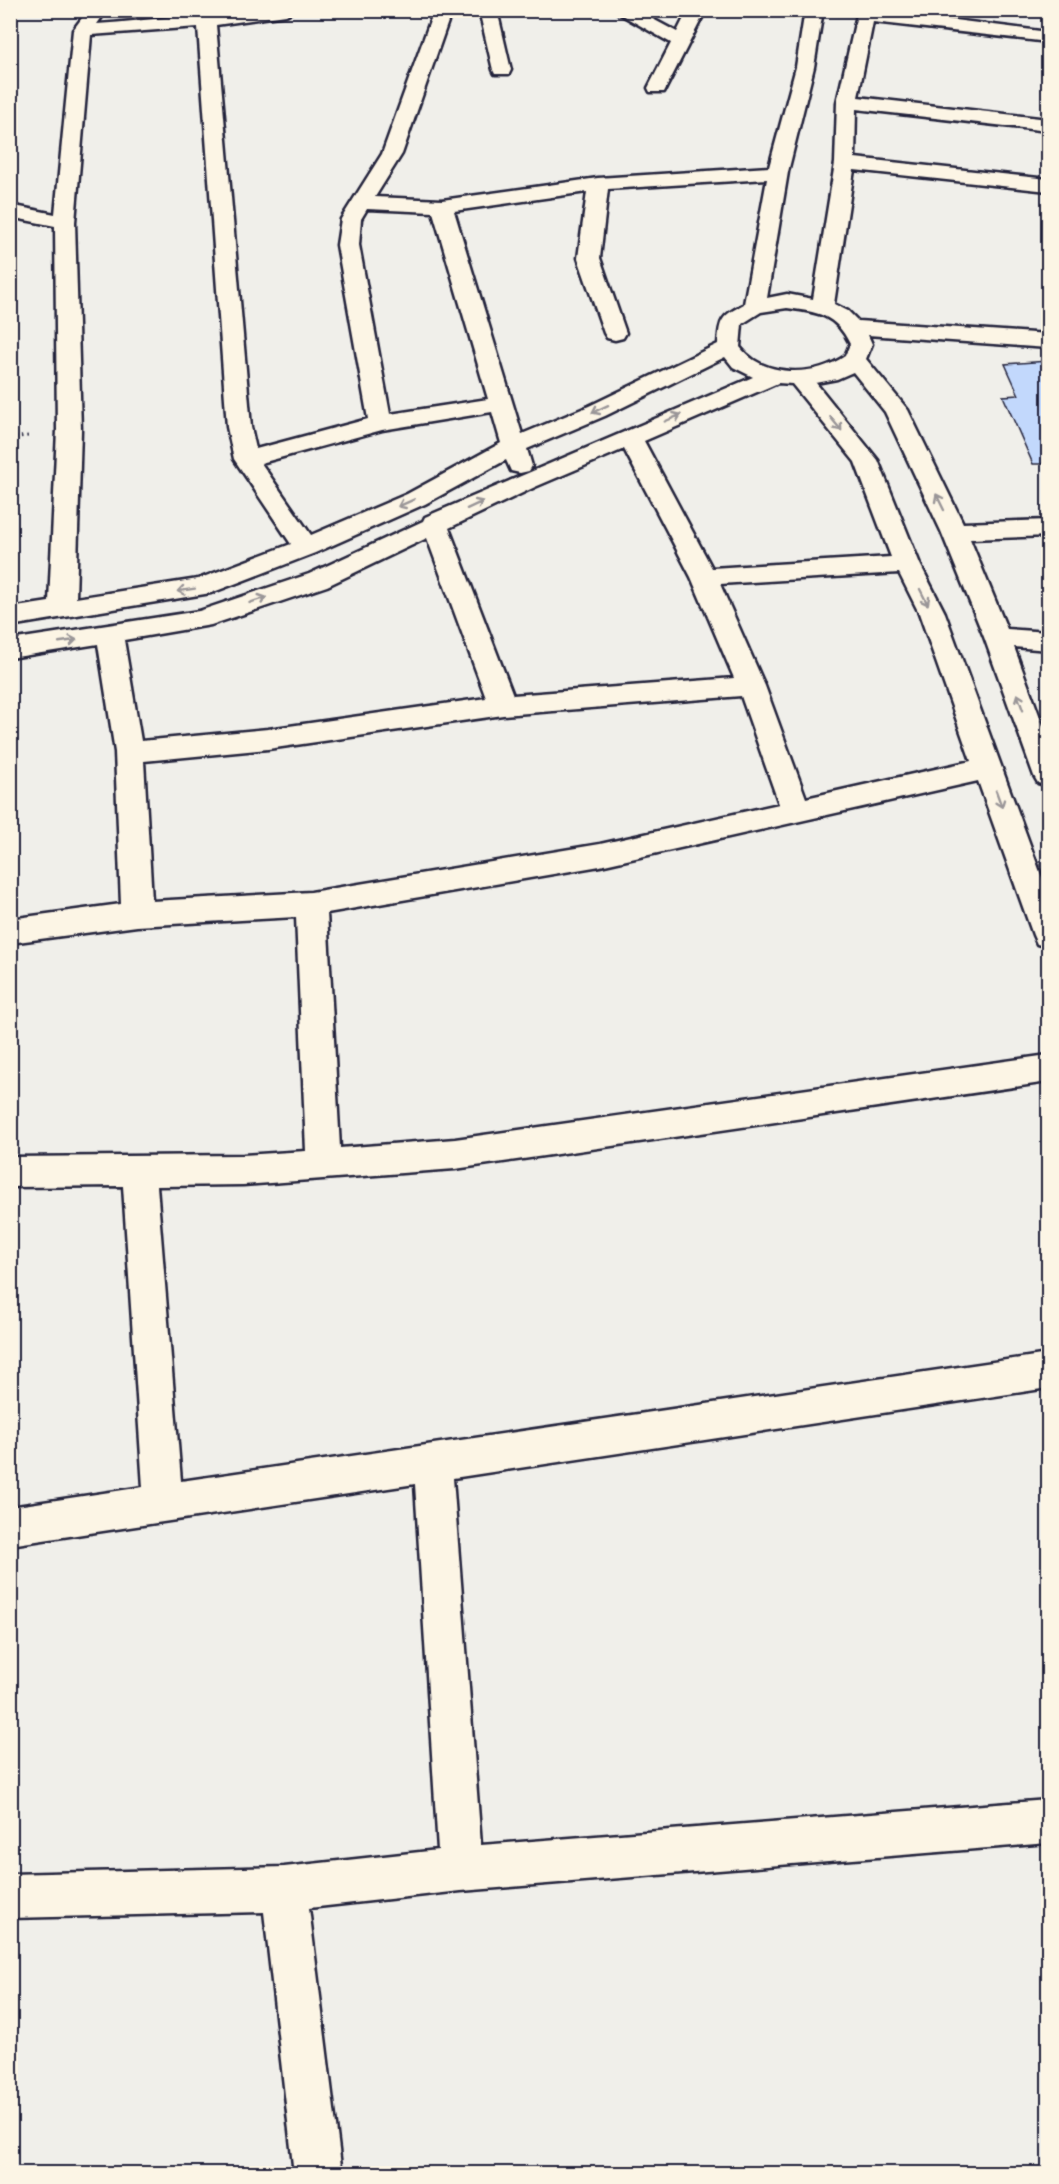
<svg xmlns="http://www.w3.org/2000/svg" width="1059" height="2184" viewBox="0 0 1059 2184" font-family="Dekko,sans-serif">
	<style>
		.building { fill: #c2d8fc; stroke: #22223b; stroke-width: 1.5 }
		.lines { fill: none; stroke-linecap: round; stroke-linejoin: round }
		.minor-casing { stroke: #22223b; stroke-width: 5 }
		.path { stroke: #22223b; stroke-width: 3; stroke-dasharray: 1.5 4; stroke-linecap: butt }
		.minor { fill: #fcf5e5; fill-rule: evenodd }
		.oneway { stroke: #9a9698 }
	</style>
	<rect width="100%" height="100%" fill="#f0efea"/>
	<filter id="ink" filterUnits="userSpaceOnUse"><feTurbulence type="fractalNoise" baseFrequency=".0167" numOctaves="2"/><feDisplacementMap in="SourceGraphic" scale="12" xChannelSelector="R" yChannelSelector="G"/><feConvolveMatrix kernelMatrix="1 2 1 2 8 2 1 2 1" color-interpolation-filters="sRGB"/></filter>
	<g filter="url(#ink)">
		<path class="building" d="M 1048,361 L 1048,472 L 1045,464 L 1033,464 L 1003,396 L 1019,395 L 1005,364 Z"/>
		<g class="lines">
			<defs>
				<g id="minor">
					<path d="M 88,10 L 107,10 L 97,24 C 163,19 229,10 295,10 L 286,15 L 216,25 L 251,427 L 256,449 L 368,419 L 337,245 L 341,219 L 382,154 L 434,10 L 452,10 L 402,154 L 375,197 L 442,200 L 598,178 L 769,167 L 796,67 L 805,10 L 823,10 L 814,67 L 788,172 L 767,298 L 787,294 L 813,299 L 835,163 L 837,102 L 858,10 L 876,10 L 1048,32 L 1048,42 L 873,22 L 858,97 L 1048,119 L 1048,131 L 856,109 L 855,158 L 1048,179 L 1048,191 L 854,170 L 834,304 L 848,311 L 858,321 L 1048,334 L 1048,348 L 868,335 L 872,344 L 866,359 L 908,410 L 963,523 L 1048,520 L 1048,536 L 970,539 L 1007,629 L 1048,632 L 1048,650 L 1014,647 L 1048,739 L 1048,786 L 1038,783 L 1034,776 L 984,637 L 941,531 L 885,412 L 853,372 L 837,379 L 816,383 L 878,460 L 920,564 L 945,613 L 1048,894 L 1048,947 L 1037,944 L 1033,935 L 978,781 L 600,866 L 327,913 L 340,1148 L 455,1139 L 1048,1055 L 1048,1082 L 455,1169 L 243,1185 L 157,1186 L 181,1481 L 1048,1354 L 1048,1388 L 453,1478 L 481,1845 L 1048,1800 L 1048,1843 L 461,1891 L 309,1908 L 342,2174 L 294,2174 L 264,1912 L 10,1918 L 10,1874 L 284,1867 L 438,1850 L 415,1484 L 10,1545 L 10,1507 L 143,1487 L 123,1186 L 10,1187 L 10,1157 L 243,1155 L 306,1151 L 296,917 L 137,926 L 10,943 L 10,919 L 121,904 L 115,752 L 98,644 L 10,658 L 10,640 L 199,611 L 309,574 L 423,521 L 425,517 L 753,377 L 733,367 L 725,357 L 605,416 L 527,449 L 532,466 L 529,471 L 520,473 L 511,471 L 506,460 L 425,504 L 315,553 L 211,593 L 10,626 L 10,608 L 49,602 L 57,430 L 55,226 L 10,217 L 10,205 L 55,214 L 73,30 ZM 198,27 L 227,427 L 234,459 L 291,544 L 198,579 L 76,598 L 81,430 L 75,222 L 91,35 ZM 767,179 L 744,304 C 721,317 720,318 718,344 L 589,406 L 522,434 L 454,211 L 587,192 L 578,258 L 604,333 L 607,338 L 615,340 L 623,338 L 626,333 L 600,258 L 608,189 ZM 367,209 L 433,212 L 488,399 L 390,414 L 359,245 L 361,219 ZM 787,308 C 817,312 836,314 850,344 L 845,356 C 814,377 764,378 740,347 L 742,324 L 761,312 ZM 778,383 L 792,384 L 855,462 L 891,557 L 712,568 L 644,441 ZM 492,412 L 501,443 L 407,494 L 311,535 L 261,463 L 382,430 ZM 624,449 L 691,577 L 734,678 L 513,695 L 449,528 L 535,487 ZM 427,538 L 486,698 L 268,729 L 141,741 L 124,640 L 211,625 L 327,586 ZM 899,573 L 919,613 L 971,761 L 806,798 L 765,686 L 720,584 ZM 741,696 L 779,804 L 600,844 L 311,892 L 152,901 L 144,761 L 268,749 L 503,715 Z"/>
					<path d="M 479,10 L 497,10 L 511,70 L 509,74 L 495,74 L 493,70 Z"/>
					<path d="M 613,10 L 636,10 L 677,32 L 688,10 L 706,10 L 664,92 L 650,92 L 648,88 L 671,43 Z"/>
				</g>
			</defs>
			<use href="#minor" class="minor-casing"/>
			<path class="path" d="M 10,438 L 28,436"/>
			<use href="#minor" class="minor"/>
		</g>
		<defs><path id="oneway-shaft" d="M-6 0H5M1.5-3L5.5 0L1.5 3" fill="none" stroke-width="1.6" stroke-linecap="round" stroke-linejoin="round" transform="scale(1.5)"/></defs>
		<g class="oneway">
			<use href="#oneway-shaft" transform="translate(600 409) rotate(155)"/>
			<use href="#oneway-shaft" transform="translate(673 418) rotate(-23)"/>
			<use href="#oneway-shaft" transform="translate(836 424) rotate(51)"/>
			<use href="#oneway-shaft" transform="translate(940 502) rotate(-116)"/>
			<use href="#oneway-shaft" transform="translate(406 503) rotate(156)"/>
			<use href="#oneway-shaft" transform="translate(475 505) rotate(-25)"/>
			<use href="#oneway-shaft" transform="translate(186 590) rotate(171)"/>
			<use href="#oneway-shaft" transform="translate(924 597) rotate(63)"/>
			<use href="#oneway-shaft" transform="translate(258 600) rotate(-19)"/>
			<use href="#oneway-shaft" transform="translate(68 641) rotate(-8)"/>
			<use href="#oneway-shaft" transform="translate(1020 702) rotate(-110)"/>
			<use href="#oneway-shaft" transform="translate(999 799) rotate(70)"/>
		</g>
	</g>
	<rect width="1059" height="2184" fill="none" stroke="#fcf5e5" stroke-width="36"/>
	<rect x="18" y="18" width="1023" height="2148" fill="none" stroke="#22223b" stroke-width="2" filter="url(#ink)"/>
</svg>
